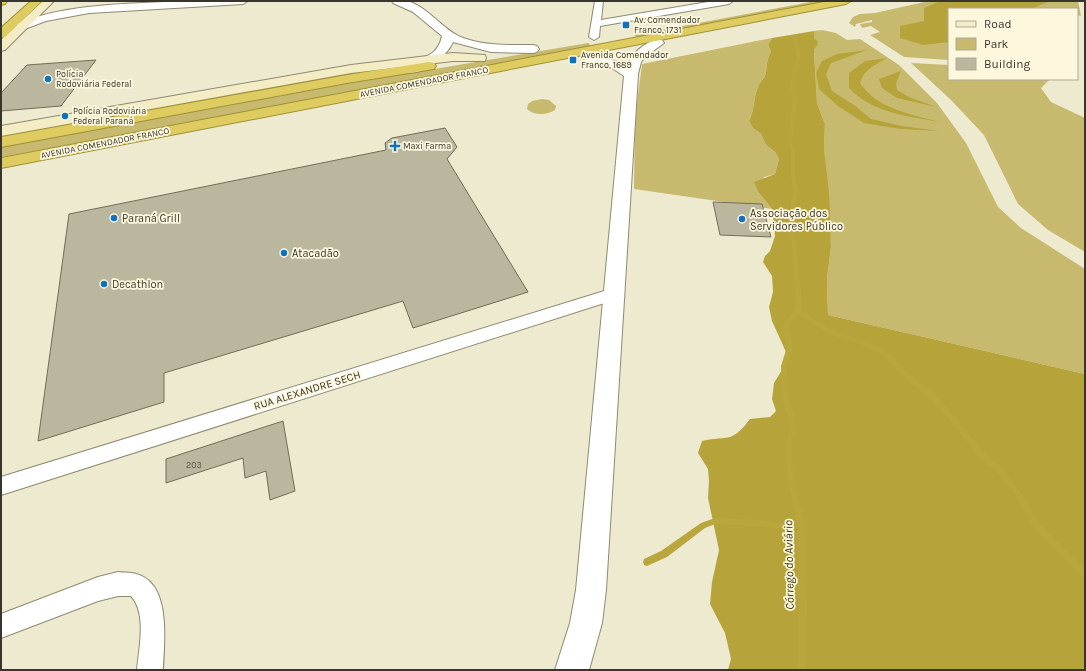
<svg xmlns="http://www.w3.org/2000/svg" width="1086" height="671" viewBox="0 0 1086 671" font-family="Karla,sans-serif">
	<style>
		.green { fill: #c7ba6e }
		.forest { fill: #b6a43b }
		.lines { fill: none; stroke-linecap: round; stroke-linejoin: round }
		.stream { fill: #b9a73e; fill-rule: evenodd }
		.building { fill: #bbb79e; stroke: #716d56 }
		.minor-casing { stroke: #8e8a72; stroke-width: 2 }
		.tertiary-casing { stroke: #8e8a72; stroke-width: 2 }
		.secondary-casing { stroke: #8e8a72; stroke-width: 2 }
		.trunk-casing { stroke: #9f9034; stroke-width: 2 }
		.minor { fill: #fff; fill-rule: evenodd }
		.tertiary { fill: #fff; fill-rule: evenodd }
		.secondary { fill: #f3ecc4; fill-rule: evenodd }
		.trunk { fill: #decc60; fill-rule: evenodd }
		.poi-dot { fill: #1072be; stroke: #fcf7dd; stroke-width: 1.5 }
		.labels { text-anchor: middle; stroke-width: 3.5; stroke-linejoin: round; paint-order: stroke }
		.far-poi-label { font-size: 9px; fill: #38362c; stroke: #fcf7dd; text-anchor: start }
		.far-street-label { font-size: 9px; fill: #38362c; stroke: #fcf7dd }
		.number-label { font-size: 9px; fill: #595648 }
		.poi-label { font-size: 11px; fill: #38362c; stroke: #fcf7dd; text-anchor: start }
		.street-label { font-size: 11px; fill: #38362c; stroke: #fcf7dd }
		.water-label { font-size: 12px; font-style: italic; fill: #3d3508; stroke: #fcf7dd }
	</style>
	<rect width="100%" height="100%" fill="#eeead0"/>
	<g class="green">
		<path d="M 816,1 L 831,1 L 638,38 L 634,35 Z"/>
		<path d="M 929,1 L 1078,1 L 1081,16 L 1077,15 L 1077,9 L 949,9 L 949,60 L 904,57 L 870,35 L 880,32 L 871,26 L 862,28 L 860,24 L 872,22 L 872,20 L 856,24 L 855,27 L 849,23 L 853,17 L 860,14 L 875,13 Z"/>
		<path d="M 822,30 L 836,33 L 847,40 L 860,39 L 899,65 L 937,103 L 966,143 L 998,207 L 1021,228 L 1085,269 L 1085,374 L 828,315 L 827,279 L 831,247 L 824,149 L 825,124 L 817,103 L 814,50 L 817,46 L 814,38 L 814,31 Z"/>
		<path d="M 772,38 L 768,45 L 771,52 C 765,62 768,68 765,76 C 763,80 759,83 758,87 C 753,98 755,109 749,121 L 753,128 L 761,134 L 766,145 L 775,152 L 779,159 L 775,174 L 764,177 L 759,193 L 772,209 L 634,189 L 635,118 L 642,64 Z"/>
		<path d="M 588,43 L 593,47 L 1,157 L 1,147 L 334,86 Z"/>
		<path d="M 911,63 L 949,65 L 949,79 L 1050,79 L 1041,88 L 1051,102 L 1085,118 L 1085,252 L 1048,230 L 1018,204 L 984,135 L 951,100 Z"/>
		<path d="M 542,99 L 549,100 L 556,106 L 555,110 C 547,115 534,116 527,109 L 528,104 L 532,101 Z"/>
	</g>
	<g class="forest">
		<path d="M 940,1 L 1050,1 L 1031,9 L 949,9 L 949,42 L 923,45 L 900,38 L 900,26 L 924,21 L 924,8 Z"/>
		<path d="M 814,31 L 814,38 L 818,42 L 817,46 L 814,50 L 817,103 L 825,124 L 824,149 L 829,192 L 831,247 L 827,279 L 828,315 L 1085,374 L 1085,670 L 728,670 L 731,659 L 725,633 L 710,604 L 712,582 L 719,550 L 708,498 L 709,481 L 708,469 L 698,453 L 702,441 C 729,435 731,444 750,419 L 770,417 L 776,411 L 772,399 L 774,383 L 785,365 L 786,352 L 772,321 L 769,307 L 773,292 L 772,276 L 763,262 L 765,256 L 770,251 L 775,236 L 772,209 L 759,193 L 754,182 L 775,174 L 779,159 L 775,152 L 766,145 L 761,134 L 753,128 L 749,121 C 755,109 753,98 758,87 C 759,83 763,80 765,76 C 768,68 765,62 771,52 L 768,45 L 772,38 Z"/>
		<path d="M 867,50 L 831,63 L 826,74 L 832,91 L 854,105 L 871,119 L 902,126 L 939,131 L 901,129 L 864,123 L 838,106 L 819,89 L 816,73 L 822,61 L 837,54 Z"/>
		<path d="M 887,58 C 875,65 864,69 860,83 C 877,109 911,114 939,122 C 908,116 872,113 849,88 L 849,73 L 865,61 Z"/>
		<path d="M 901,71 L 896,83 L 897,90 L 909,97 L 936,107 L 897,98 L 882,88 L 879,79 Z"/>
	</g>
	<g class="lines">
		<path class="stream" d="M 795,38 L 797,39 L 801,58 L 796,70 L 794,91 L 797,101 L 792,143 L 795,148 L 795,178 L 798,192 L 795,202 L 795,233 L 802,302 L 800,310 L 832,331 L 842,334 L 855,337 L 884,349 L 896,360 L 909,374 L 932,392 L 949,410 L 981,450 L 1002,469 L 1026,500 L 1036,520 L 1049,533 L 1085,568 L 1085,577 L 1082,576 L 1043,537 L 1032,524 L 1022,504 L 998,473 L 977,454 L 945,414 L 928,396 L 905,378 L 892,364 L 880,353 L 852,340 L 841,338 L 828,333 L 798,314 L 789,326 L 788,331 L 791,337 L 793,347 L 787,366 L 788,399 L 795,417 L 796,429 L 792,441 L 792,458 L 796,491 L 805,523 L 807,564 L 805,582 L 807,603 L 806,670 L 798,670 L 799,603 L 797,582 L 799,564 L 798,527 L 777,529 L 761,526 L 715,524 L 705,528 L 667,557 L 647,566 L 644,565 L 643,562 L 644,559 L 661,551 L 701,523 L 715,518 L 761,520 L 777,523 L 797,521 L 790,491 L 786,458 L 786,441 L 790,429 L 789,417 L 782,399 L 781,366 L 787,347 L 785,337 L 782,331 L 783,326 L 794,311 L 796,302 L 791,233 L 791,202 L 794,192 L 791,178 L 791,148 L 788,143 L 793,101 L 790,91 L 792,70 L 797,58 L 793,39 Z"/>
	</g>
	<g class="building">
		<path d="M 96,60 L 61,106 L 1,111 L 1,93 L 27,65 Z"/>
		<path d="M 445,128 L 457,147 L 447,159 L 528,292 L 413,328 L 403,301 L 164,373 L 164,402 L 38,441 L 69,214 L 386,150 L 385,143 L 392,138 Z"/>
		<path d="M 713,202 L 762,204 L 771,237 L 720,235 Z"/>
		<path d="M 283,421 L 295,491 L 270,500 L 266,471 L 245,478 L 243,458 L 166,483 L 166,459 Z"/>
	</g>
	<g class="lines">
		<defs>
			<g id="minor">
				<path d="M 595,1 L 603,1 L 601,20 L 714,1 L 733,1 L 729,4 L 600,26 L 599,37 L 594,40 L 589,37 Z"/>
				<path d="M 614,288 L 620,290 L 622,294 L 620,298 L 1,495 L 1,477 Z"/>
				<path d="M 118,572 C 124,573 131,572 136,574 C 172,583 164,643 163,670 L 137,670 C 139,648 147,613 131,596 L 118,596 L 98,601 L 1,638 L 1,614 L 98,577 Z"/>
			</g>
			<g id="tertiary">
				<path d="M 186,1 L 248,1 L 243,4 L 89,13 L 46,21 L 22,30 L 18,29 L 16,26 L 18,23 C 71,3 129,4 186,1 Z"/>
				<path d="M 392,1 C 396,1 402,0 407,1 C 429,7 442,30 463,38 C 485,46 510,45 533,45 L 537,46 L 539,49 L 537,52 L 533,53 L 491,52 L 453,42 C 447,56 423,76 407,72 L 405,69 C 415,54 436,63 442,36 L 413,12 L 393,3 Z"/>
				<path d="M 658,39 L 662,40 L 664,43 L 645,57 L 641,62 L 638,74 L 606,590 L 602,623 L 589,670 L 555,670 L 570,623 L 576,590 L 624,76 L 612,68 L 585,64 L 584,61 L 585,58 C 597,55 616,60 627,66 C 632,53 644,43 658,39 Z"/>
			</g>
			<g id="secondary">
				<path d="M 43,1 L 54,1 L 5,50 L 1,51 L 1,40 Z"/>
				<path d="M 453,53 L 485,55 L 486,58 L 485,61 L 453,61 L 351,73 L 1,136 L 1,126 L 351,65 Z"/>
			</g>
			<g id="trunk">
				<path d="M 1,1 L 7,1 L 5,4 L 1,5 Z"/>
				<path d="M 31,1 L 42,1 L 5,37 L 1,38 L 1,28 Z"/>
				<path d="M 829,1 L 851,1 L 846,4 L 1,168 L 1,158 Z"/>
				<path d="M 429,62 L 434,63 L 436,66 L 434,69 L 347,83 L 1,147 L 1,137 L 347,75 Z"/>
			</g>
		</defs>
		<use href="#minor" class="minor-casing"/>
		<use href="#tertiary" class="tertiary-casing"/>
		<use href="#secondary" class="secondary-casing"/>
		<use href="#trunk" class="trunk-casing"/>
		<use href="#minor" class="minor"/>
		<use href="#tertiary" class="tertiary"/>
		<use href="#secondary" class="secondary"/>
		<use href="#trunk" class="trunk"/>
	</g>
	<g class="poi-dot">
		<rect x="622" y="21" width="8" height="8" rx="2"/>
		<rect x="569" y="56" width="8" height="8" rx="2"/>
		<circle cx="48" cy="79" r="4"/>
		<circle cx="65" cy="116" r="4"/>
		<path d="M393 140h4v4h4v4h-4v4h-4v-4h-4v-4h4z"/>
		<circle cx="114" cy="218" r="4"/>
		<circle cx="742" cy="219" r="4"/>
		<circle cx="284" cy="253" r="4"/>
		<circle cx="104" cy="284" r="4"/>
	</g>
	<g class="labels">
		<g class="far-poi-label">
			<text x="634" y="23">Av. Comendador<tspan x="634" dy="10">Franco, 1731</tspan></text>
			<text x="581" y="58">Avenida Comendador<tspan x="581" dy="10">Franco, 1689</tspan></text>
			<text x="56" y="77">Polícia<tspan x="56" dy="10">Rodoviária Federal</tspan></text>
			<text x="73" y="114">Polícia Rodoviária<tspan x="73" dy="10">Federal Paraná</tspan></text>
			<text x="403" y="149">Maxi Farma</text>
		</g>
		<g class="far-street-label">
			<text transform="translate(424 82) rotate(-11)" y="3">AVENIDA COMENDADOR FRANCO</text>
			<text transform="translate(105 143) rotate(-11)" y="3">AVENIDA COMENDADOR FRANCO</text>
		</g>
		<g class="number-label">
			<text x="194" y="468">203</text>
		</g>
		<g class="poi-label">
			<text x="750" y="217">Associação dos<tspan x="750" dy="13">Servidores Público</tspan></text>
			<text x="122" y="222">Paraná Grill</text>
			<text x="292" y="257">Atacadão</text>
			<text x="112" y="288">Decathlon</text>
		</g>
		<g class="street-label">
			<text transform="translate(307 390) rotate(-17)" y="4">RUA ALEXANDRE SECH</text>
		</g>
		<g class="water-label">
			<text transform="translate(789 565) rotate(-91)" y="4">Córrego do Aviário</text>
		</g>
	</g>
	<rect width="1086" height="671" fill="none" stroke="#38362c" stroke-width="4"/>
	<rect x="948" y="8" width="130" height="72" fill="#fcf7dd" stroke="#aeaa96"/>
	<rect x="956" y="21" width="20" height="6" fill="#f3ecc4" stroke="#aeaa96"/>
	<text x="984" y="28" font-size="12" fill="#38362c">Road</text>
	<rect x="956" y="38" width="20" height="12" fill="#c7ba6e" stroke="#aeaa96"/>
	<text x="984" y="48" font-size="12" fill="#38362c">Park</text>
	<rect x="956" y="58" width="20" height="12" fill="#bbb79e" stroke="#aeaa96"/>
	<text x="984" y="68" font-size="12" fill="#38362c">Building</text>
</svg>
